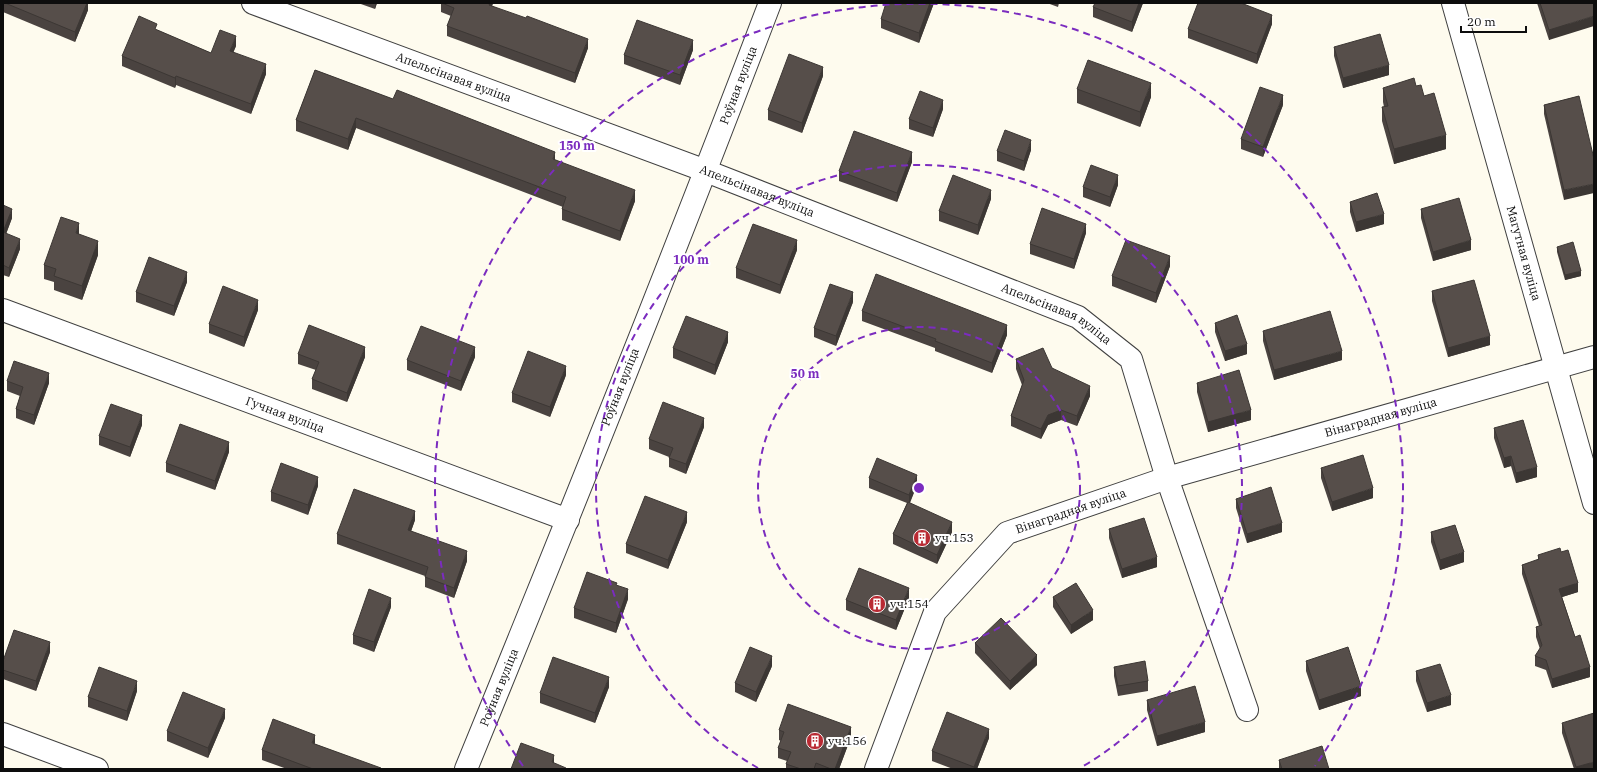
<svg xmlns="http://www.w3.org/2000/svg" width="1597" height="772" viewBox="0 0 1597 772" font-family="'IBM Plex Serif',serif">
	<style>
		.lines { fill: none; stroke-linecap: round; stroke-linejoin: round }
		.minor-casing { stroke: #404040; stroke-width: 24 }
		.minor { stroke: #fff; stroke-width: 22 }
		.wall { fill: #4a4340 }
		.shaded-wall { fill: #3c3734 }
		.building { fill: #564e4a; stroke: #3c3734 }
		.ring { fill: none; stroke: #7b2cbf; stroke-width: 2; stroke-dasharray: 7 5 }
		.labels { text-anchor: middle; stroke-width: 4; stroke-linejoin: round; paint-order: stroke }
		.street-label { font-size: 12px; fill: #0d0d0d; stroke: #fff }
		.poi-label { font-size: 12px; fill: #0d0d0d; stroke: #fff; text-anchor: start }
		.centre { fill: #7b2cbf; stroke: #fff; stroke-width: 2 }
		.ring-label { font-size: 12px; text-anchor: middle; font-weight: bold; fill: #7b2cbf; stroke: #fff; stroke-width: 4; stroke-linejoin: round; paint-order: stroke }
	</style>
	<rect width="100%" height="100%" fill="#fefbee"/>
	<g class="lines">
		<defs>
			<g id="minor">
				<path id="s1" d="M 253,3 L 706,171 L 1078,317 L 1131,359 L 1167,478 L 1247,710"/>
				<path id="s2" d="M 1453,3 L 1594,503"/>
				<path id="s3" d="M 3,310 L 568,520"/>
				<path d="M 3,734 L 97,769"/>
				<path id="s4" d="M 466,769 C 570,515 672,260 770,3"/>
				<path id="s5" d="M 876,769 L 935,612 L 1007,533 L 1167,478 L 1594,357"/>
			</g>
		</defs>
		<use href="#minor" class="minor-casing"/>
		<use href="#minor" class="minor"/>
	</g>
	<g class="wall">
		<path d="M 3,3 L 88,3 L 88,10 L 75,42 L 3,12 Z"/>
		<path d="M 358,3 L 377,3 L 375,9 Z"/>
		<path d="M 441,3 L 493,3 L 492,6 L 588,48 L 575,83 L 447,36 L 447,26 L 451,16 L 441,12 Z"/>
		<path d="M 934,3 L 919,43 L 881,28 L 881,19 Z"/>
		<path d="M 1047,3 L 1059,3 L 1058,7 Z"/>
		<path d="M 1143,3 L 1132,32 L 1093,17 L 1093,7 Z"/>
		<path d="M 1537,3 L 1594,3 L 1549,40 Z"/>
		<path d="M 1272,24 L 1257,64 L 1188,38 L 1188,29 Z"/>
		<path d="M 157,30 L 211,53 L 236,46 L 233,52 L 266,74 L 251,114 L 176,85 L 175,88 L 122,66 L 122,56 Z"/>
		<path d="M 1334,47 L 1389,75 L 1343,88 L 1334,56 Z"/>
		<path d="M 693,50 L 680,85 L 624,64 L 624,55 Z"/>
		<path d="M 315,70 L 555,160 L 635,201 L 620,241 L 562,220 L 562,209 L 563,207 L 356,128 L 348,150 L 296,131 L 296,120 Z"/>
		<path d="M 823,76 L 802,133 L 768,120 L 768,110 Z"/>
		<path d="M 1416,86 L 1424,96 L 1446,149 L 1394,164 L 1382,121 L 1382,107 L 1384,107 L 1383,102 L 1383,88 Z"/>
		<path d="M 1077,89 L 1151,97 L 1140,127 L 1077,103 Z"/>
		<path d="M 1579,96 L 1564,200 L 1544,114 L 1544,105 Z"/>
		<path d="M 1283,105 L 1263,157 L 1241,149 L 1241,139 Z"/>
		<path d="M 943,109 L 933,137 L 909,129 L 909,119 Z"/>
		<path d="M 1031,150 L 1024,171 L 997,161 L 997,151 Z"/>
		<path d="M 912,162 L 897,202 L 839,181 L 839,171 Z"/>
		<path d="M 1118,185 L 1110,207 L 1083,197 L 1083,187 Z"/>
		<path d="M 991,199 L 978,235 L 939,221 L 939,211 Z"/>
		<path d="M 1350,202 L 1384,224 L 1356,232 L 1350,212 Z"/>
		<path d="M 3,205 L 12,218 L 6,234 L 20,249 L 9,277 L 3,275 Z"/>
		<path d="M 1421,209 L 1471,250 L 1433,261 L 1421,218 Z"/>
		<path d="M 1086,233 L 1074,269 L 1030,254 L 1030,244 Z"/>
		<path d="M 79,234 L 98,255 L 82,300 L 54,290 L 54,282 L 44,279 L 44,265 Z"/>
		<path d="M 1557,247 L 1581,276 L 1565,280 L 1557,252 Z"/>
		<path d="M 797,250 L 780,294 L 736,278 L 736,268 Z"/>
		<path d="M 1170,266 L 1156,303 L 1112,286 L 1112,276 Z"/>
		<path d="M 1594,275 L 1594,290 L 1593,285 L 1593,276 Z"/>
		<path d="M 187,282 L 174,316 L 136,302 L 136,292 Z"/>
		<path d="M 1432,291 L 1490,345 L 1448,357 L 1432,301 Z"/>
		<path d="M 853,302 L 836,346 L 814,337 L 814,328 Z"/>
		<path d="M 258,310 L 244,347 L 209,333 L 209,324 Z"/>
		<path d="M 862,311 L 1007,335 L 992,373 L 935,351 L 935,348 L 862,321 Z"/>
		<path d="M 1215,323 L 1247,354 L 1225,361 L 1215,332 Z"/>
		<path d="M 1263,331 L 1342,360 L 1274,380 L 1263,341 Z"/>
		<path d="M 728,342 L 715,375 L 673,358 L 673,348 Z"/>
		<path d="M 298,354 L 365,357 L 347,402 L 312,389 L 312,379 L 316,370 L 298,364 Z"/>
		<path d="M 475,357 L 461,391 L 407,370 L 407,360 Z"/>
		<path d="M 1016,359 L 1052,368 L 1090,396 L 1077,426 L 1061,420 L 1048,425 L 1041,439 L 1011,426 L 1011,416 L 1022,385 L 1016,369 Z"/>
		<path d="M 566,375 L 550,417 L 512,402 L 512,393 Z"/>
		<path d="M 7,381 L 49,383 L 34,425 L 16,418 L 16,409 L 20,396 L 7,391 Z"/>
		<path d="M 1197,383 L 1251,420 L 1208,432 L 1197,392 Z"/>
		<path d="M 142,425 L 130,457 L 99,445 L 99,436 Z"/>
		<path d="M 704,427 L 686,474 L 669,467 L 669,457 L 649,449 L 649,439 Z"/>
		<path d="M 1494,428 L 1537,477 L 1516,483 L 1511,466 L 1504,468 L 1494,438 Z"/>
		<path d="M 229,452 L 215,490 L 166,472 L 166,463 Z"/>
		<path d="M 1321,468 L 1373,498 L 1332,511 L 1321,478 Z"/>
		<path d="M 869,478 L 917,485 L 910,503 L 952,532 L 937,564 L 893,544 L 893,534 L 907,503 L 869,488 Z"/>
		<path d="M 318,486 L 308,515 L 271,501 L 271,492 Z"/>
		<path d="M 1236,499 L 1282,532 L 1247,543 L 1236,508 Z"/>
		<path d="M 415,520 L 411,531 L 467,561 L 454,598 L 425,587 L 425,576 L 337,544 L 337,534 Z"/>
		<path d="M 687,522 L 668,569 L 626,553 L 626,544 Z"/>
		<path d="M 1109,529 L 1157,567 L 1122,578 L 1109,538 Z"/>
		<path d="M 1431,532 L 1464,562 L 1440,570 L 1431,542 Z"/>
		<path d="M 1561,552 L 1578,592 L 1562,597 L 1575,637 L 1590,677 L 1552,688 L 1546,670 L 1535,666 L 1535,656 L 1540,649 L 1536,637 L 1536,627 L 1539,626 L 1522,574 L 1522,565 L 1538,560 L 1538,555 Z"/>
		<path d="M 617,586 L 628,599 L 616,633 L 574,618 L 574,608 Z"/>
		<path d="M 1053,597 L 1093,620 L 1071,634 L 1053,607 Z"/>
		<path d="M 909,598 L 896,630 L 846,610 L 846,600 Z"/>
		<path d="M 391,607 L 374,652 L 353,644 L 353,635 Z"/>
		<path d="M 975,643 L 1037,665 L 1010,690 L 975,653 Z"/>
		<path d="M 50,652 L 36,691 L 3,679 L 3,661 Z"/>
		<path d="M 1306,661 L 1361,696 L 1319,710 L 1306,671 Z"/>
		<path d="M 772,666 L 756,702 L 735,692 L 735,683 Z"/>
		<path d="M 1114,667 L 1148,681 L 1148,691 L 1118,696 L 1114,676 Z"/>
		<path d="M 1416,671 L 1451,705 L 1427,712 L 1416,681 Z"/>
		<path d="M 609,687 L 595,723 L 540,703 L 540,693 Z"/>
		<path d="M 137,691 L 127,721 L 88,707 L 88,697 Z"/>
		<path d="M 1147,700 L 1205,732 L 1157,746 L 1147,710 Z"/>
		<path d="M 225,718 L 208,758 L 167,741 L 167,731 Z"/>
		<path d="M 1562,723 L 1594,769 L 1574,769 L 1562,733 Z"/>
		<path d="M 779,730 L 851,737 L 839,769 L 786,769 L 786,764 L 787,761 L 778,758 L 778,748 L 781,741 L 779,740 Z"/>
		<path d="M 989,738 L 977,769 L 953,769 L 932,761 L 932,751 Z"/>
		<path d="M 315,744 L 381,769 L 287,769 L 262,760 L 262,750 Z"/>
		<path d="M 1279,760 L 1329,769 L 1279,769 Z"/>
	</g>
	<g class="shaded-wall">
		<path d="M 87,3 L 88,3 L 88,10 L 75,42 L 75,32 Z"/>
		<path d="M 375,3 L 377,3 L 375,9 Z"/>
		<path d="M 490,3 L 493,3 L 489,15 L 489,5 Z"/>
		<path d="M 930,3 L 934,3 L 919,43 L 919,33 Z"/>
		<path d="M 1139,3 L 1143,3 L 1132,32 L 1132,22 Z"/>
		<path d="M 1272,15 L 1272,24 L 1257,64 L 1257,54 Z"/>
		<path d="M 1594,16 L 1594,26 L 1549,40 L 1549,30 Z"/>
		<path d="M 236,36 L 236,46 L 230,61 L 230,51 Z"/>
		<path d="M 588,39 L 588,48 L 575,83 L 575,73 Z"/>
		<path d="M 693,40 L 693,50 L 680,85 L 680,75 Z"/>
		<path d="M 266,64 L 266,74 L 251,114 L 251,104 Z"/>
		<path d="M 1389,65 L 1389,75 L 1343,88 L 1343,78 Z"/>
		<path d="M 823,67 L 823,76 L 802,133 L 802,123 Z"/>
		<path d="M 176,76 L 176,85 L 175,88 L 175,78 Z"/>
		<path d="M 1151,83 L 1151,97 L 1140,127 L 1140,112 Z"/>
		<path d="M 1283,95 L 1283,105 L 1263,157 L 1263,147 Z"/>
		<path d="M 943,100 L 943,109 L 933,137 L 933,128 Z"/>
		<path d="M 356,118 L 356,128 L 348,150 L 348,139 Z"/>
		<path d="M 1446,135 L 1446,149 L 1394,164 L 1394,149 Z"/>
		<path d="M 1031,140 L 1031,150 L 1024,171 L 1024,161 Z"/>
		<path d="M 555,152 L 555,163 L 553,159 Z"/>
		<path d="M 912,152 L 912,162 L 897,202 L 897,193 Z"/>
		<path d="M 1118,175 L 1118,185 L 1110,207 L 1110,197 Z"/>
		<path d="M 1594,184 L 1594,193 L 1564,200 L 1564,190 Z"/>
		<path d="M 635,190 L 635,201 L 620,241 L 620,231 Z"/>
		<path d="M 991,190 L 991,199 L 978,235 L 978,225 Z"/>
		<path d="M 12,209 L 12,218 L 3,242 L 3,232 Z"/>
		<path d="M 1384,214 L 1384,224 L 1356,232 L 1356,222 Z"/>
		<path d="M 79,223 L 79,238 L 76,233 Z"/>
		<path d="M 1086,224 L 1086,233 L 1074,269 L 1074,259 Z"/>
		<path d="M 20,239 L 20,249 L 9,277 L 9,268 Z"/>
		<path d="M 797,240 L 797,250 L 780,294 L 780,285 Z"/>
		<path d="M 1471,240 L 1471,250 L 1433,261 L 1433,252 Z"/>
		<path d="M 98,241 L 98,255 L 82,300 L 82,286 Z"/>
		<path d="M 1170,256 L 1170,266 L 1156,303 L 1156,293 Z"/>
		<path d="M 1581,271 L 1581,276 L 1565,280 L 1565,275 Z"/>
		<path d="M 187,272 L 187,282 L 174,316 L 174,306 Z"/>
		<path d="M 853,292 L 853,302 L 836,346 L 836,336 Z"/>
		<path d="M 258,300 L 258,310 L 244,347 L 244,337 Z"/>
		<path d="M 1007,325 L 1007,335 L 992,373 L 992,363 Z"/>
		<path d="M 728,332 L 728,342 L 715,375 L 715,365 Z"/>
		<path d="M 1490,336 L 1490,345 L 1448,357 L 1448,348 Z"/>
		<path d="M 1247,344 L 1247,354 L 1225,361 L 1225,351 Z"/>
		<path d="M 365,347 L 365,357 L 347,402 L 347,393 Z"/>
		<path d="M 475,347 L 475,357 L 461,391 L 461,381 Z"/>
		<path d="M 1342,351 L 1342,360 L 1274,380 L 1274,370 Z"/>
		<path d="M 566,366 L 566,375 L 550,417 L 550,407 Z"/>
		<path d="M 49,373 L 49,383 L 34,425 L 34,415 Z"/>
		<path d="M 1090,386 L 1090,396 L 1077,426 L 1077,416 Z"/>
		<path d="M 1061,410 L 1061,420 L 1048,425 L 1041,439 L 1041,429 L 1048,415 Z"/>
		<path d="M 1251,410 L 1251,420 L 1208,432 L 1208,422 Z"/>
		<path d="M 142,415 L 142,425 L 130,457 L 130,447 Z"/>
		<path d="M 704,418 L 704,427 L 686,474 L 686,464 Z"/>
		<path d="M 229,442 L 229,452 L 215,490 L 215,481 Z"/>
		<path d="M 1511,456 L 1511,466 L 1504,468 L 1504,458 Z"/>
		<path d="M 1537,467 L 1537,477 L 1516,483 L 1516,473 Z"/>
		<path d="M 917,475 L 917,485 L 909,504 L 909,495 Z"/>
		<path d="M 318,477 L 318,486 L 308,515 L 308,505 Z"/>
		<path d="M 1373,488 L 1373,498 L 1332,511 L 1332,502 Z"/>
		<path d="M 415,511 L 415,520 L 408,540 L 408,530 Z"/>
		<path d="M 687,512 L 687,522 L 668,569 L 668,560 Z"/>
		<path d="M 952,522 L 952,532 L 937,564 L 937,555 Z"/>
		<path d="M 1282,523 L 1282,532 L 1247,543 L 1247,534 Z"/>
		<path d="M 467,551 L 467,561 L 454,598 L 454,588 Z"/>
		<path d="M 1464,552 L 1464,562 L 1440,570 L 1440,560 Z"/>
		<path d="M 1157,557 L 1157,567 L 1122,578 L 1122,569 Z"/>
		<path d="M 1578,583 L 1578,592 L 1559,598 L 1559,589 Z"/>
		<path d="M 909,588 L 909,598 L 896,630 L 896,620 Z"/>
		<path d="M 628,589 L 628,599 L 616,633 L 616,623 Z"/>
		<path d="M 391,598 L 391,607 L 374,652 L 374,642 Z"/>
		<path d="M 1093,610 L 1093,620 L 1071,634 L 1071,625 Z"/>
		<path d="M 50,642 L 50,652 L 36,691 L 36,681 Z"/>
		<path d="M 1037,655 L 1037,665 L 1010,690 L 1010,681 Z"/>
		<path d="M 772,656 L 772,666 L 756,702 L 756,692 Z"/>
		<path d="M 1590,667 L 1590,677 L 1552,688 L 1552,679 Z"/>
		<path d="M 609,677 L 609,687 L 595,723 L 595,713 Z"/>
		<path d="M 137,681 L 137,691 L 127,721 L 127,711 Z"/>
		<path d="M 1361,686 L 1361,696 L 1319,710 L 1319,700 Z"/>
		<path d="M 1451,695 L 1451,705 L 1427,712 L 1427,703 Z"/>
		<path d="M 225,709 L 225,718 L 208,758 L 208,748 Z"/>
		<path d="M 1205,722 L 1205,732 L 1157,746 L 1157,736 Z"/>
		<path d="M 851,727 L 851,737 L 839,769 L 835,769 Z"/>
		<path d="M 989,729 L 989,738 L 977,769 L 974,769 L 974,767 Z"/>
		<path d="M 315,735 L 315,744 L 312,743 Z"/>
		<path d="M 554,755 L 554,765 L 552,762 Z"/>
		<path d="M 1594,762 L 1594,769 L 1576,769 L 1576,767 Z"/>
	</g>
	<g class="building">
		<path d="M 5,3 L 87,3 L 75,32 Z"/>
		<path d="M 442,3 L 490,3 L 489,5 L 526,18 L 527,16 L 588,39 L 575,73 L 447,26 L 454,8 Z"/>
		<path d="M 886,3 L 930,3 L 919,33 L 881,19 Z"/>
		<path d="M 1095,3 L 1139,3 L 1132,22 L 1093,7 Z"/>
		<path d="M 1198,3 L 1241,3 L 1272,15 L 1257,54 L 1188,29 Z"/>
		<path d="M 1540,3 L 1594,3 L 1594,16 L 1549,30 Z"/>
		<path d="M 139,16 L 157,24 L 155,29 L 211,53 L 220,30 L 236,36 L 230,51 L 266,64 L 251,104 L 176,76 L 175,78 L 122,56 Z"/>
		<path d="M 637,20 L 693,40 L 680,75 L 624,55 Z"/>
		<path d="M 1380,34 L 1389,65 L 1343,78 L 1334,47 Z"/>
		<path d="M 789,54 L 823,67 L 802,123 L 768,110 Z"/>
		<path d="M 1088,60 L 1151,83 L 1140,112 L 1077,89 Z"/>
		<path d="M 315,70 L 393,99 L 397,90 L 555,152 L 553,159 L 635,190 L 620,231 L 562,209 L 566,197 L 356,118 L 348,139 L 296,120 Z"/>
		<path d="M 1414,78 L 1416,86 L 1421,85 L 1424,96 L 1434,93 L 1446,135 L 1394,149 L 1382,107 L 1388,106 L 1383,88 Z"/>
		<path d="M 1260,87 L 1283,95 L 1263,147 L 1241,139 Z"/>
		<path d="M 920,91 L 943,100 L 933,128 L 909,119 Z"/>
		<path d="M 1579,96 L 1594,159 L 1594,184 L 1564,190 L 1544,105 Z"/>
		<path d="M 1005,130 L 1031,140 L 1024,161 L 997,151 Z"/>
		<path d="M 854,131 L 912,152 L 897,193 L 839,171 Z"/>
		<path d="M 1091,165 L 1118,175 L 1110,197 L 1083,187 Z"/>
		<path d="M 953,175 L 991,190 L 978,225 L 939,211 Z"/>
		<path d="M 1377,193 L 1384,214 L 1356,222 L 1350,202 Z"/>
		<path d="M 1459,198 L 1471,240 L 1433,252 L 1421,209 Z"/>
		<path d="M 3,205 L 12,209 L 3,232 L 20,239 L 9,268 L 3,265 Z"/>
		<path d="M 1042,208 L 1086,224 L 1074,259 L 1030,244 Z"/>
		<path d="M 61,217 L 79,223 L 76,233 L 98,241 L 82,286 L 54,276 L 56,269 L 44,265 Z"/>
		<path d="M 753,224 L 797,240 L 780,285 L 736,268 Z"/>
		<path d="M 1126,240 L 1170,256 L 1156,293 L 1112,276 Z"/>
		<path d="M 1573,242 L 1581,271 L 1565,275 L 1557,247 Z"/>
		<path d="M 149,257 L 187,272 L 174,306 L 136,292 Z"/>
		<path d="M 876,274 L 1007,325 L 992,363 L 935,341 L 936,339 L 862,311 Z"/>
		<path d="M 1474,280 L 1490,336 L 1448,348 L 1432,291 Z"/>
		<path d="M 830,284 L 853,292 L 836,336 L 814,328 Z"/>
		<path d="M 223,286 L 258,300 L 244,337 L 209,324 Z"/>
		<path d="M 1330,311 L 1342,351 L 1274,370 L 1263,331 Z"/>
		<path d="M 1237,315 L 1247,344 L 1225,351 L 1215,323 Z"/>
		<path d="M 686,316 L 728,332 L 715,365 L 673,348 Z"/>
		<path d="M 309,325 L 365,347 L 347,393 L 312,379 L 319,362 L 298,354 Z"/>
		<path d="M 421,326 L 475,347 L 461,381 L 407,360 Z"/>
		<path d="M 1043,348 L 1052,368 L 1090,386 L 1077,416 L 1061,410 L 1048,415 L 1041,429 L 1011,416 L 1024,380 L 1016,359 Z"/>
		<path d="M 528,351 L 566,366 L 550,407 L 512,393 Z"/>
		<path d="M 14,361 L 49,373 L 34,415 L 16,409 L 23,387 L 7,381 Z"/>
		<path d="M 1239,370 L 1251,410 L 1208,422 L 1197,383 Z"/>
		<path d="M 663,402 L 704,418 L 686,464 L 669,458 L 673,448 L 649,439 Z"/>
		<path d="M 111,404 L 142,415 L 130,447 L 99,436 Z"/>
		<path d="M 1523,420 L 1537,467 L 1516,473 L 1511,456 L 1504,458 L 1494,428 Z"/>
		<path d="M 180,424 L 229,442 L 215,481 L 166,463 Z"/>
		<path d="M 1363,455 L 1373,488 L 1332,502 L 1321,468 Z"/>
		<path d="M 877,458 L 917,475 L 909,495 L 869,478 Z"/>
		<path d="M 281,463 L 318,477 L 308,505 L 271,492 Z"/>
		<path d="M 1271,487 L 1282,523 L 1247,534 L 1236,499 Z"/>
		<path d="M 354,489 L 415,511 L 408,530 L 467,551 L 454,588 L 425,577 L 428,567 L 337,534 Z"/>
		<path d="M 645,496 L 687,512 L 668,560 L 626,544 Z"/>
		<path d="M 908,502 L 952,522 L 937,555 L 893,534 Z"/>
		<path d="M 1144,518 L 1157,557 L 1122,569 L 1109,529 Z"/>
		<path d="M 1455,525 L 1464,552 L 1440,560 L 1431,532 Z"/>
		<path d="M 1560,548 L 1561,552 L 1568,550 L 1578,583 L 1559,589 L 1575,637 L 1580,635 L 1590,667 L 1552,679 L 1546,660 L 1535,656 L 1542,645 L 1536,627 L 1542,625 L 1522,565 L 1539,559 L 1538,555 Z"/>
		<path d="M 859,568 L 909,588 L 896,620 L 846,600 Z"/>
		<path d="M 587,572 L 617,583 L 616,585 L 628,589 L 616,623 L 574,608 Z"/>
		<path d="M 1076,583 L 1093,610 L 1071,625 L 1053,597 Z"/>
		<path d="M 369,589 L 391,598 L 374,642 L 353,635 Z"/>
		<path d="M 1001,618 L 1037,655 L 1010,681 L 975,643 Z"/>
		<path d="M 14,630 L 50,642 L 36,681 L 3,670 L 3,661 Z"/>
		<path d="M 750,647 L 772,656 L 756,692 L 735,683 Z"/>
		<path d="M 1348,647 L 1361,686 L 1319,700 L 1306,661 Z"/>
		<path d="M 553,657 L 609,677 L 595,713 L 540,693 Z"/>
		<path d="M 1145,661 L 1148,681 L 1118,686 L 1114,667 Z"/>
		<path d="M 1440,664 L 1451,695 L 1427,703 L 1416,671 Z"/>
		<path d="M 99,667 L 137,681 L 127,711 L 88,697 Z"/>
		<path d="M 1195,686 L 1205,722 L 1157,736 L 1147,700 Z"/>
		<path d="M 183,692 L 225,709 L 208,748 L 167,731 Z"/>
		<path d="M 788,704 L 851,727 L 835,769 L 831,769 L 816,763 L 814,769 L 801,769 L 786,764 L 791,752 L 778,748 L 784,732 L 779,730 Z"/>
		<path d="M 947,712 L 989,729 L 974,767 L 932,751 Z"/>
		<path d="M 1594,713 L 1594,762 L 1576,767 L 1562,723 Z"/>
		<path d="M 273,719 L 315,735 L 312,743 L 381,768 L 381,769 L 313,769 L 262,750 Z"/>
		<path d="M 521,743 L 554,755 L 552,762 L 566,768 L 566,769 L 511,769 Z"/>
		<path d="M 1322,746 L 1329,769 L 1282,769 L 1279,760 Z"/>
	</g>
	<g class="ring">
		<circle cx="919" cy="488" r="161"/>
		<path d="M758 768A323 323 0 1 1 1080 768"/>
		<path d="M523 766A484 484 0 1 1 1315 766"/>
	</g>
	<defs>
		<symbol id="building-disc" viewBox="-11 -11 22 22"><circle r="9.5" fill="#b92a33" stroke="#fff"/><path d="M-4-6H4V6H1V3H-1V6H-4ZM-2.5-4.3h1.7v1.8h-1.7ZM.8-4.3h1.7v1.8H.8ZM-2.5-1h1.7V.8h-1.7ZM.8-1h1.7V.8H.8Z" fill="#fff"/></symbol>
	</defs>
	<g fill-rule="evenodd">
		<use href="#building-disc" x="912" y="528" width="20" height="20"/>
		<use href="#building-disc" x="867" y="594" width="20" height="20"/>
		<use href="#building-disc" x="805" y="731" width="20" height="20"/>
	</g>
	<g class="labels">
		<g class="street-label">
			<text dy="4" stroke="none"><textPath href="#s1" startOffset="214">Апельсінавая вуліца</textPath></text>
			<text dy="4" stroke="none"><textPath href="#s4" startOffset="736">Роўная вуліца</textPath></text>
			<text dy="4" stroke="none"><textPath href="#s1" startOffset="538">Апельсінавая вуліца</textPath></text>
			<text dy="4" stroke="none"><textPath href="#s2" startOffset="260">Магутная вуліца</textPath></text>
			<text dy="4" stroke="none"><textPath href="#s1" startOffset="862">Апельсінавая вуліца</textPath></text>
			<text dy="4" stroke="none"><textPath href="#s4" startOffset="412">Роўная вуліца</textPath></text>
			<text dy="4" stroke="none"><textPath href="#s3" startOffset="301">Гучная вуліца</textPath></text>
			<text dy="4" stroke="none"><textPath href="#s5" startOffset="666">Вінаградная вуліца</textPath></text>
			<text dy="4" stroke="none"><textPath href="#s5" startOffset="342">Вінаградная вуліца</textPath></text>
			<text dy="4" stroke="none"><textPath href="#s4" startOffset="88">Роўная вуліца</textPath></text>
		</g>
		<g class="poi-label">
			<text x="935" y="542">уч.153</text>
			<text x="890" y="608">уч.154</text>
			<text x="828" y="745">уч.156</text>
		</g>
	</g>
	<circle cx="919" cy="488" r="6" class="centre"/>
	<g class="ring-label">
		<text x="577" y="150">150 m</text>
		<text x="691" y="264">100 m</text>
		<text x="805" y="378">50 m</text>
	</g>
	<rect width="1597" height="772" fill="none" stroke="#0d0d0d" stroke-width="8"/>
	<path d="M1461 26v6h65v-6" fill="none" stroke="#0d0d0d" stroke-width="2"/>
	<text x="1467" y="26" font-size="12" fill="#0d0d0d" stroke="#ffffff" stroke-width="3" paint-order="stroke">20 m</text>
</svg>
